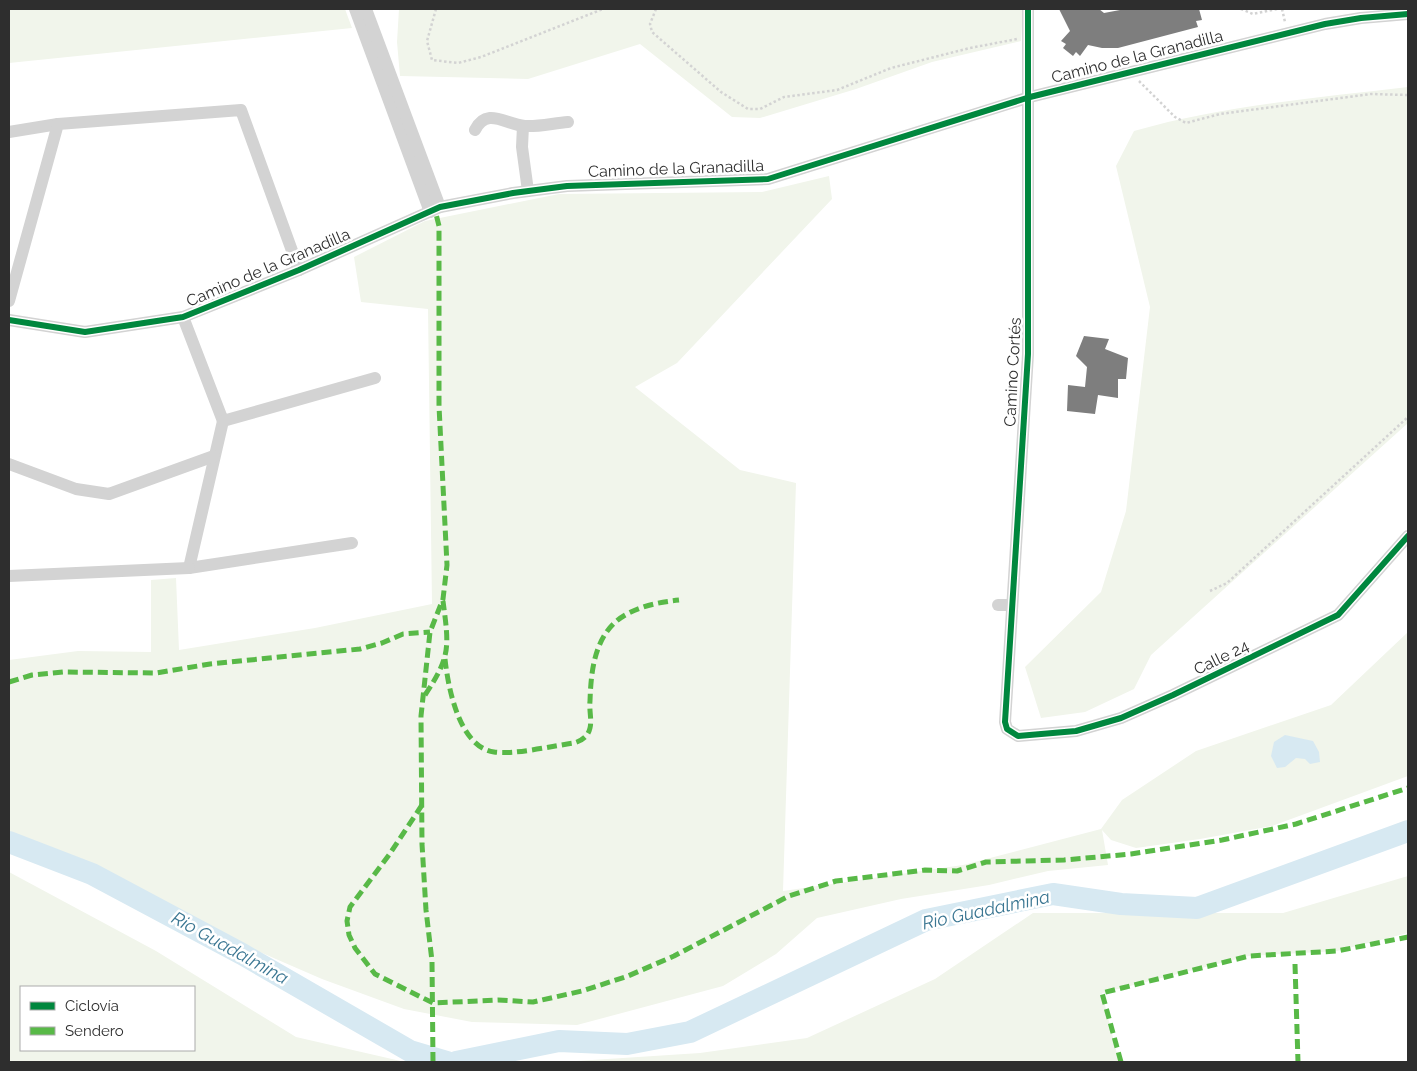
<svg xmlns="http://www.w3.org/2000/svg" width="1417" height="1071" viewBox="0 0 1417 1071" font-family="Raleway,sans-serif">
	<style>
		.green { fill: #f1f5eb; fill-rule: evenodd }
		.water { fill: #d7e9f2 }
		.lines { fill: none; stroke-linecap: round; stroke-linejoin: round }
		.river { stroke: #d7e9f2; stroke-width: 22 }
		.building { fill: #7e7e7e }
		.path { stroke: #d3d3d3; stroke-width: 2.5; stroke-dasharray: 2.5 2.5; stroke-linecap: butt }
		.minor { stroke: #d3d3d3; stroke-width: 12 }
		.quiet { stroke: #58b947; stroke-width: 5; stroke-dasharray: 10 5; stroke-linecap: butt }
		.cycleway-casing { stroke: #fff; stroke-width: 9 }
		.cycleway { stroke: #00873e; stroke-width: 6 }
		.labels { text-anchor: middle; stroke-width: 5; stroke-linejoin: round; paint-order: stroke }
		.street-label { font-size: 16px; fill: #2e2e2e; stroke: #fff }
		.water-label { font-size: 18px; font-style: italic; fill: #3a7692; stroke: #fff }
	</style>
	<rect width="100%" height="100%" fill="#fff"/>
	<g class="green">
		<path d="M 9,9 L 345,9 L 352,28 L 9,63 Z"/>
		<path d="M 399,9 L 1023,9 L 1021,41 L 932,62 L 856,89 L 760,118 L 732,117 L 640,44 L 528,79 L 400,76 L 397,42 Z"/>
		<path d="M 1408,87 L 1408,423 L 1151,655 L 1134,689 L 1085,712 L 1041,718 L 1025,667 L 1101,592 L 1126,511 L 1150,307 L 1116,166 L 1134,131 C 1223,105 1317,98 1408,87 Z"/>
		<path d="M 829,176 L 832,199 L 677,363 L 635,387 L 740,470 L 796,483 L 783,891 L 963,865 L 1101,829 L 1122,800 L 1196,751 L 1331,705 L 1408,632 L 1408,776 L 1272,826 L 1200,839 L 1136,848 L 1111,840 L 1102,830 L 1108,865 L 1048,871 L 989,885 L 901,899 L 817,918 L 776,954 L 723,986 L 577,1025 L 472,1022 L 404,1009 L 322,979 L 214,932 L 73,862 L 9,835 L 9,660 L 78,651 L 151,652 L 151,580 L 176,578 L 179,650 L 315,628 L 432,604 L 428,309 L 361,302 L 354,257 L 425,221 L 559,194 L 762,192 Z"/>
		<path d="M 9,872 L 156,951 L 296,1037 L 405,1062 L 9,1062 ZM 194,987 L 194,1050 L 21,1050 L 21,987 Z"/>
		<path d="M 1408,876 L 1408,933 L 1337,951 L 1249,956 L 1102,993 L 1119,1062 L 561,1062 L 700,1053 L 807,1038 L 935,979 L 1033,913 L 1283,913 Z"/>
	</g>
	<path class="water" d="M 1285,735 L 1313,741 L 1319,752 L 1320,762 L 1310,764 L 1305,759 L 1296,758 L 1285,767 L 1277,768 L 1271,756 L 1274,742 Z"/>
	<g class="lines">
		<g class="river">
			<path d="M 9,842 L 92,874 L 242,954 L 410,1051 L 447,1062"/>
			<path d="M 456,1062 L 559,1041 L 627,1044 L 690,1032 L 926,920 L 1053,894 L 1121,904 L 1197,908 L 1408,831"/>
		</g>
	</g>
	<g class="building">
		<path d="M 1059,9 L 1099,9 L 1104,13 L 1120,10 L 1120,9 L 1199,9 L 1202,20 L 1196,21 L 1198,27 L 1118,48 L 1102,48 L 1088,45 L 1080,56 L 1076,52 L 1073,56 L 1063,48 L 1066,44 L 1061,41 L 1070,31 Z"/>
		<path d="M 1084,336 L 1109,339 L 1105,349 L 1128,358 L 1126,379 L 1118,379 L 1118,398 L 1098,395 L 1095,414 L 1067,411 L 1068,385 L 1085,387 L 1087,367 L 1076,356 Z"/>
	</g>
	<g class="lines">
		<g class="path">
			<path d="M 436,9 L 427,41 L 432,60 L 458,63 L 481,57 L 603,9"/>
			<path d="M 656,9 L 650,24 L 652,32 L 721,92 L 748,109 L 760,109 L 784,97 L 837,90 L 891,68 L 970,48 L 1017,39"/>
			<path d="M 1241,9 L 1253,14 L 1277,9"/>
			<path d="M 1282,9 L 1285,22"/>
			<path d="M 1139,81 L 1175,117 L 1186,123 L 1220,114 L 1371,94 L 1408,95"/>
			<path d="M 1210,591 L 1227,583 L 1408,417"/>
		</g>
		<g class="minor">
			<path d="M 355,9 L 430,212"/>
			<path d="M 366,9 L 440,207"/>
			<path d="M 1028,9 L 1028,354 L 1005,722 L 1007,729 L 1018,736 L 1076,731 L 1121,718 L 1173,695 L 1338,615 L 1408,536"/>
			<path d="M 523,126 L 522,147 L 528,191"/>
			<path d="M 475,130 C 487,106 506,125 525,126 C 538,127 554,123 568,122"/>
			<path d="M 9,132 L 58,124"/>
			<path d="M 9,301 L 58,124 L 241,110 L 299,270"/>
			<path d="M 183,317 L 223,421 L 375,378"/>
			<path d="M 9,320 L 85,332 L 183,317 L 299,270 L 440,207 L 513,193 L 567,186 L 768,179 L 1030,97 L 1325,24 L 1361,18 L 1408,14"/>
			<path d="M 223,421 L 189,568 L 352,543"/>
			<path d="M 9,464 L 76,489 L 109,494 L 214,456"/>
			<path d="M 9,576 L 189,568"/>
			<path d="M 998,605 L 1011,605"/>
		</g>
		<g class="quiet">
			<path d="M 445,659 C 448,687 459,747 494,752 C 514,755 552,746 574,743 C 581,741 588,737 590,728 C 592,720 589,710 590,701 C 591,669 595,631 627,614 C 644,605 661,602 679,600"/>
			<path d="M 9,682 L 32,675 L 63,672 L 156,673 L 210,664 L 360,649 L 382,643 L 403,634 L 430,632"/>
			<path d="M 425,695 C 451,656 449,647 443,601"/>
			<path d="M 422,805 L 389,855 L 350,907 L 347,921 L 349,935 L 355,948 L 375,974 L 433,1003 L 498,1000 L 533,1002 L 582,991 L 628,976 L 674,956 L 789,896 L 836,881 L 925,870 L 957,871 L 986,862 L 1064,860 L 1131,854 L 1222,840 L 1296,824 L 1408,788"/>
			<path d="M 1295,964 L 1298,1062"/>
			<path d="M 433,1062 L 432,961 L 426,910 L 422,844 L 421,716 L 430,632 L 443,599 L 447,565 L 439,406 L 439,226 L 435,210"/>
			<path d="M 1121,1062 L 1102,993 L 1249,956 L 1337,951 L 1408,937"/>
		</g>
		<defs>
			<g id="cycleway">
				<path d="M 1028,9 L 1028,354 L 1005,722 L 1007,729 L 1018,736 L 1076,731 L 1121,718 L 1173,695 L 1338,615 L 1408,536"/>
				<path d="M 9,320 L 85,332 L 183,317 L 299,270 L 440,207 L 513,193 L 567,186 L 768,179 L 1030,97 L 1325,24 L 1361,18 L 1408,14"/>
			</g>
		</defs>
		<use href="#cycleway" class="cycleway-casing"/>
		<use href="#cycleway" class="cycleway"/>
	</g>
	<g class="labels">
		<g class="street-label">
			<text transform="translate(1137 56) rotate(-14)" y="6">Camino de la Granadilla</text>
			<text transform="translate(676 168) rotate(-2)" y="6">Camino de la Granadilla</text>
			<text transform="translate(268 267) rotate(-23)" y="6">Camino de la Granadilla</text>
			<text transform="translate(1012 372) rotate(-87)" y="6">Camino Cortés</text>
			<text transform="translate(1221 657) rotate(-26)" y="6">Calle 24</text>
		</g>
		<g class="water-label">
			<text transform="translate(986 910) rotate(-12)" y="6">Rio Guadalmina</text>
			<text transform="translate(230 948) rotate(29)" y="6">Rio Guadalmina</text>
		</g>
	</g>
	<rect width="1417" height="1071" fill="none" stroke="#2e2e2e" stroke-width="20"/>
	<rect x="20" y="986" width="175" height="65" fill="#ffffff" stroke="#ababab"/>
	<rect x="30" y="1002" width="25" height="8" fill="#00873e" stroke="#ababab"/>
	<text x="65" y="1011" font-size="15" fill="#2e2e2e">Ciclovía</text>
	<rect x="30" y="1027" width="25" height="8" fill="#58b947" stroke="#ababab"/>
	<text x="65" y="1036" font-size="15" fill="#2e2e2e">Sendero</text>
</svg>
